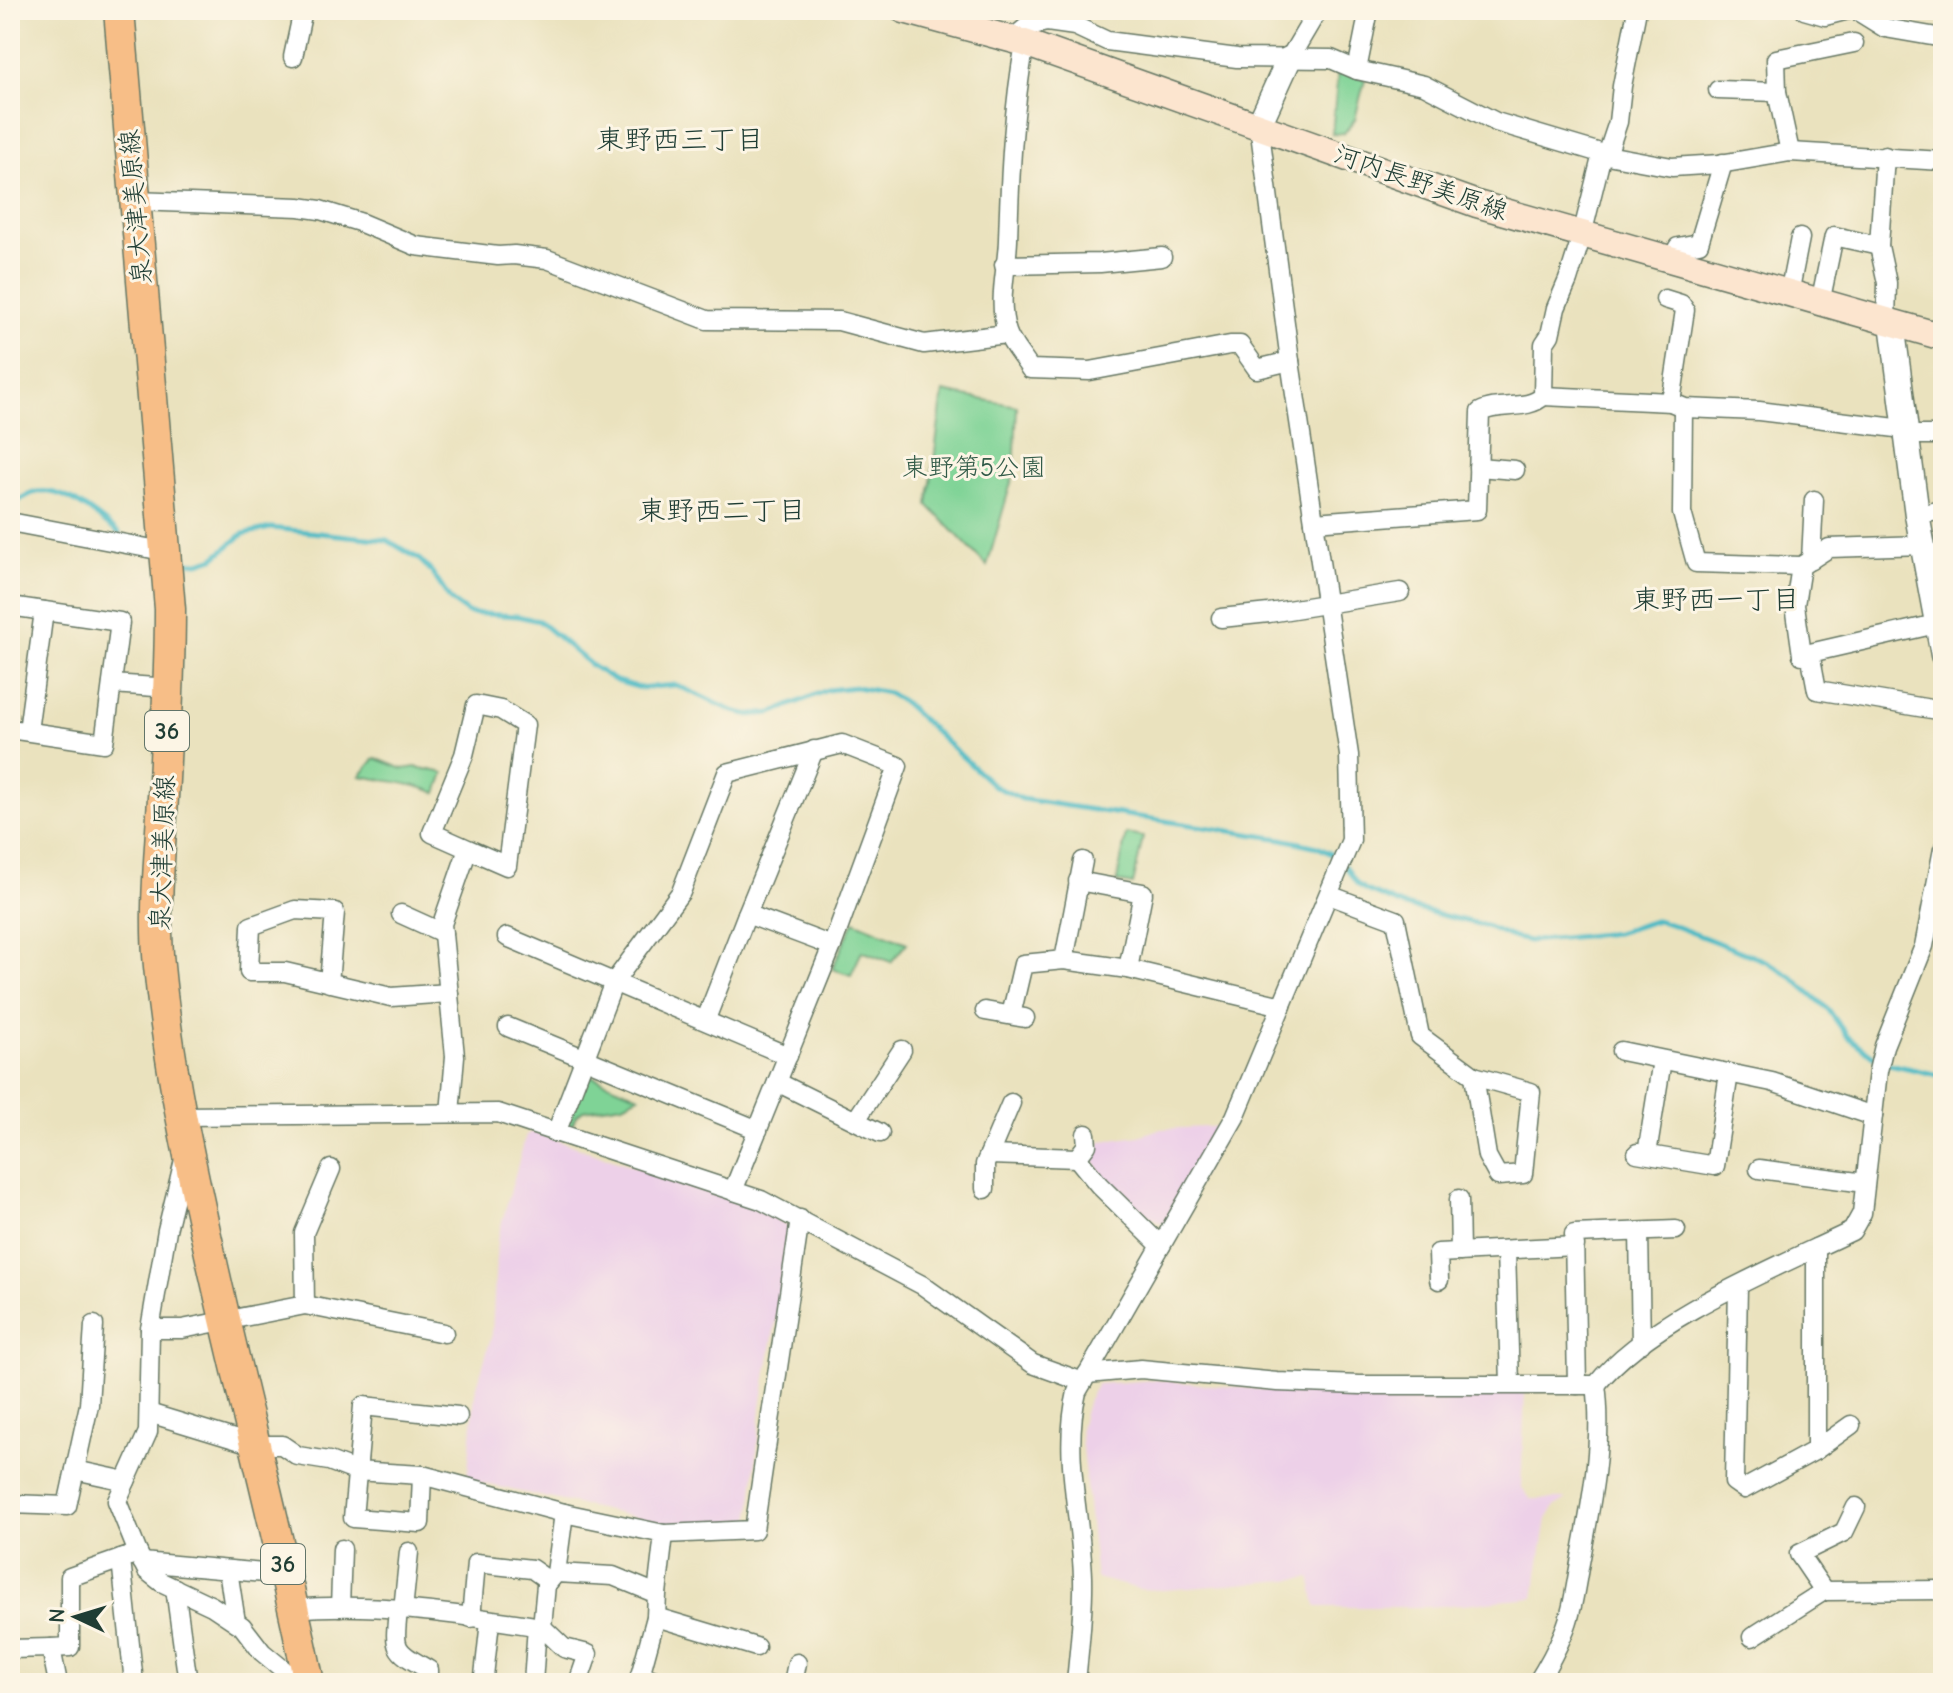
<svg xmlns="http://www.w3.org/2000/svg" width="1953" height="1693" viewBox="0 0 1953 1693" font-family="'Comic Neue','Klee One',sans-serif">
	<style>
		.built { fill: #edd0e8 }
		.green { fill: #7fd396; stroke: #4f8865; stroke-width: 2 }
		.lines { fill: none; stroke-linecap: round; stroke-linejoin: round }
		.stream { stroke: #4cbac4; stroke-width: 5 }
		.minor-casing { stroke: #667764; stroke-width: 21 }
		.tertiary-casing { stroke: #667764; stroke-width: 27 }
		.secondary-casing { stroke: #667764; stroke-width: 29 }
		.primary-casing { stroke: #667764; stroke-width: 33 }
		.minor { stroke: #fff; stroke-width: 18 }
		.tertiary { stroke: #fff; stroke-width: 24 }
		.secondary { stroke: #fce5cf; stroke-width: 26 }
		.primary { stroke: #f7be87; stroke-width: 30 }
		.labels { text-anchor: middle; stroke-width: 6; stroke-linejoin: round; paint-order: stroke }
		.shield { fill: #fcf5e5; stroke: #617469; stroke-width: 2 }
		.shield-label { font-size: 24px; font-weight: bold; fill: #1f3d34 }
		.street-label { font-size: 26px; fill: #1f3d34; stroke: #fcf5e5 }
		.park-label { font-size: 26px; fill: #325b48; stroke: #fcf5e5 }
		.neighbourhood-label { font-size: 28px; fill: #1f3d34; stroke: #fcf5e5 }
	</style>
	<rect width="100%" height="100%" fill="#fcf5e5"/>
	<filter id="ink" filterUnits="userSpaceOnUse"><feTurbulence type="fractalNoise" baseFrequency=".0125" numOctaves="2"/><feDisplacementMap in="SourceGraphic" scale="16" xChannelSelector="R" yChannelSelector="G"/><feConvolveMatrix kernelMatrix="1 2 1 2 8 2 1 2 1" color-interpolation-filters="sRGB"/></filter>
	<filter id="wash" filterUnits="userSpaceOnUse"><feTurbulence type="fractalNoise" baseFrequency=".006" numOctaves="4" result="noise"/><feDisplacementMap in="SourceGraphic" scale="32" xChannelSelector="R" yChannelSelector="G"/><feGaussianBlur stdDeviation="1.8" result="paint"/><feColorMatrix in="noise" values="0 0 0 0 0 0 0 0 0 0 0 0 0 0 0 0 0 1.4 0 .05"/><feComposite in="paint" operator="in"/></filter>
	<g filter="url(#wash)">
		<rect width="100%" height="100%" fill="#eae2be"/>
		<g class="built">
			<path d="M 1230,1126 L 1172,1228 L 1136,1210 L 1104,1179 L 1092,1157 L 1102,1141 L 1139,1136 L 1159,1129 Z"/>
			<path d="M 533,1132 L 755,1208 L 792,1228 L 761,1406 L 750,1526 L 667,1524 L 467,1480 L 475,1393 L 492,1334 L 497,1240 L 526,1135 Z"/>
			<path d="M 1156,1380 L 1289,1392 L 1525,1390 L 1521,1488 L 1531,1499 L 1567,1499 L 1555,1506 L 1547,1519 L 1534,1598 L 1427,1607 L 1316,1607 L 1311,1578 L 1164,1590 L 1139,1589 L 1096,1578 L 1080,1428 L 1088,1399 L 1097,1384 Z"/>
		</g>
		<g class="green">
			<path d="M 1338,71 L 1365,79 L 1355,119 L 1344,133 L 1332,134 Z"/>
			<path d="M 943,392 L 1017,406 L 1014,472 L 987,566 L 928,505 Z"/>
			<path d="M 375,758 L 403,769 L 416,767 L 444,773 L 437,793 C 413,783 386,781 360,776 Z"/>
			<path d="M 1126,834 L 1143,837 L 1133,885 L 1117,882 Z"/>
			<path d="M 854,921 L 907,943 L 891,962 L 862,951 L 851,975 L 832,969 Z"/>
			<path d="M 589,1075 L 639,1096 L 623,1104 L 583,1110 L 576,1116 L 569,1131 L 563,1126 L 582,1076 Z"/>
		</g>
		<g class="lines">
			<g class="stream">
				<path d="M 10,506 C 17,502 25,496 33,493 C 63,484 96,517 119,533"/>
				<path d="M 175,561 L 199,563 L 214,558 L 243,534 L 271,528 L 387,540 L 419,559 L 431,571 L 451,601 L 468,613 L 517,616 L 539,621 L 592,666 L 616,681 L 641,688 L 676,685 L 733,711 L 751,715 L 772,713 L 827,690 L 856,687 L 888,693 L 902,701 L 994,786 L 1022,799 L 1282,839 L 1318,847 L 1340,859"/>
				<path d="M 1346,867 L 1357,884 L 1366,890 L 1404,906 L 1486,926 L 1514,938 L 1529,941 L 1616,933 L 1657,920 L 1672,925 L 1768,962 L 1793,978 L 1828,1009 L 1848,1037 L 1877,1059"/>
				<path d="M 1885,1063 L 1943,1076"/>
			</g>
		</g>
	</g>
	<g filter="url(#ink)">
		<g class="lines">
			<defs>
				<g id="minor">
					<path d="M 1804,10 L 1825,16 L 1848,10"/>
					<path d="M 1856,10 L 1885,28 L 1943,38"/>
					<path d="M 1047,22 L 1075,26 L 1107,41 L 1237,58 L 1331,59 L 1357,70 L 1424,85 L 1496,122 L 1607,155 L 1672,167 L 1720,164 L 1790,152 L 1943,161"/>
					<path d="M 1012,39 L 1028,26 L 1047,22 L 1056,10"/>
					<path d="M 1025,43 C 1013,110 1010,172 1008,240 C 1007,271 997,301 1007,332 C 1011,345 1023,357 1030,369 L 1090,371 L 1230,345 L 1240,345 L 1257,369 L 1290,361"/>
					<path d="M 293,57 L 303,10"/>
					<path d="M 1289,59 L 1318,10"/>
					<path d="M 1357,70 L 1369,10"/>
					<path d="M 1718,90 L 1777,92"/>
					<path d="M 1790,152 L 1777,92 L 1776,59 L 1854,43"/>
					<path d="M 1607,155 L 1618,122 L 1622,86 L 1637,10"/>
					<path d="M 1885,156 L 1879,246 L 1887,283 L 1886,321"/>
					<path d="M 135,201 L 299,207 L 320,210 L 359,222 L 416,246 L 498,256 L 514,255 L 547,259 L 707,320 L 839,321 L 924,344 L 1007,334"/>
					<path d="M 1671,260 L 1678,247 L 1699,243 L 1723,163"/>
					<path d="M 1004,265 L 1100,263 L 1162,257"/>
					<path d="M 1789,294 L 1800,238"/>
					<path d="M 1820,303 L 1834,236 L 1879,246"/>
					<path d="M 1543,396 L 1671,402 L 1685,310 L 1681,304 L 1665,299"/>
					<path d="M 1673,403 L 1685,408 L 1759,411 L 1904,429"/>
					<path d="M 1683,408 L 1682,513 L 1696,563 L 1801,566"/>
					<path d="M 1905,435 L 1943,435"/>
					<path d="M 1478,467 L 1515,470"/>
					<path d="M 1917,515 L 1943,510"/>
					<path d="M 10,522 L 163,551"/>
					<path d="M 1314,522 L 1477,510 L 1480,412 C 1499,402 1528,411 1543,396 L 1544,344 L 1550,335 L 1556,308 L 1568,280 L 1582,235 L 1602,154"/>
					<path d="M 1811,560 L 1814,500"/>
					<path d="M 10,606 L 120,622 L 104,743 L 10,729"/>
					<path d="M 1221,618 L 1269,613 L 1400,592"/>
					<path d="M 1936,624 L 1810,653 L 1817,690 L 1943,711"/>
					<path d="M 1802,655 L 1795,605 L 1801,566 L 1829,548 L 1923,545"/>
					<path d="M 112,684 L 170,688"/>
					<path d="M 28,731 L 44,611"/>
					<path d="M 1078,881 L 1143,893 L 1128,969"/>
					<path d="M 1329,895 L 1396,920 L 1420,1036 L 1474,1076 L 1531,1092 L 1523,1174 L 1498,1176 L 1487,1156 L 1474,1076"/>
					<path d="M 401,914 L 443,933"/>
					<path d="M 747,914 L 814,750"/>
					<path d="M 507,937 L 788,1056"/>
					<path d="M 1064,960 L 1083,861"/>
					<path d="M 329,983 L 335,912 L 295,910 L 251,926 L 249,972 L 285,972 L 391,997 L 449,993"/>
					<path d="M 985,1011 L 1025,1018"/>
					<path d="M 1011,1015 L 1023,964 L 1064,960 L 1128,969 L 1282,1006"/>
					<path d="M 706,1019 L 747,914 L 832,946 L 733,1191"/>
					<path d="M 508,1027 L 758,1130"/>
					<path d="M 1621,1051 L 1772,1082 L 1873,1116"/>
					<path d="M 777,1082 L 880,1133"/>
					<path d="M 450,1113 L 455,1056 L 442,924 L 468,849 L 507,866 L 525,725 L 501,710 L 476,705 L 464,755 L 432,833 L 468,849"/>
					<path d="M 180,1116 L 498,1113 L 761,1200 L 922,1285 L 1033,1364 L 1083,1382"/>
					<path d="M 856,1120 L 902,1050"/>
					<path d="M 556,1133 L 614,982 L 681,892 L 727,773 L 842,744 L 898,766 L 832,946"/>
					<path d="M 1637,1153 L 1715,1166 L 1729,1073"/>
					<path d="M 1647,1154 L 1662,1060"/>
					<path d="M 989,1155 L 1077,1158 L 1087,1145 L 1086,1134"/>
					<path d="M 1077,1158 L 1099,1185 L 1161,1246"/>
					<path d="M 1759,1169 L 1865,1183"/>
					<path d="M 985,1189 L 985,1164 L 1011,1103"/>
					<path d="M 1459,1199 L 1460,1252"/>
					<path d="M 1639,1232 L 1641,1344"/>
					<path d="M 1506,1250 L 1510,1384"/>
					<path d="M 1439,1280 L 1438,1253 L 1575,1246"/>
					<path d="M 1738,1287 L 1734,1482 L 1744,1489 L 1816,1450 L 1851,1425"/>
					<path d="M 305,1305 L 304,1233 L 331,1169"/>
					<path d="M 150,1329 L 182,1329 L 305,1305 L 444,1333"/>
					<path d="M 1087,1374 L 1141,1369 L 1277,1382 L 1360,1385 L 1596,1385 C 1648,1319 1775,1268 1852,1231 L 1862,1213 L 1878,1071 L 1884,1046 L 1924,946 L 1943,849"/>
					<path d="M 1577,1385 L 1574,1234 L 1676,1230"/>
					<path d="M 149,1413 L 254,1445 L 282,1445 L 298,1456 L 329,1461 L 355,1471 L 422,1475 L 564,1513 L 664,1534 L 657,1594"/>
					<path d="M 1816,1450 L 1816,1248"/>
					<path d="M 75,1470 L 126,1481"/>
					<path d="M 422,1475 L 420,1523 L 353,1518 L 363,1406 L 458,1416"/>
					<path d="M 10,1504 L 67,1506 L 89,1405 L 94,1325"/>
					<path d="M 1856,1507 L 1844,1532 L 1799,1554 L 1824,1591 L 1943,1590"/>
					<path d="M 664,1534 L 754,1530 L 800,1219"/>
					<path d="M 138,1553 L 147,1571 L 161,1582 L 212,1606 L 242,1626 L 262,1652 L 285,1671 L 306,1683"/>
					<path d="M 121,1559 L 134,1683"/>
					<path d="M 142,1562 L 286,1575"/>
					<path d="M 228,1570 L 236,1622"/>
					<path d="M 556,1573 L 564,1513"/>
					<path d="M 175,1588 L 188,1683"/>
					<path d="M 340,1607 L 342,1549"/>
					<path d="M 294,1609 C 375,1601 461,1615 542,1627 L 546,1585 L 556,1573 L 613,1576 L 657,1594 L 656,1617 L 638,1683"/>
					<path d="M 398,1610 C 394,1652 393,1649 429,1670 L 429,1683"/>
					<path d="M 403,1610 L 409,1552"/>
					<path d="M 656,1617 L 756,1647"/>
					<path d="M 471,1618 L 476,1563 L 532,1569 L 549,1581"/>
					<path d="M 542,1627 L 564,1648 L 588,1654 L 578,1683"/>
					<path d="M 1752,1637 L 1824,1591"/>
					<path d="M 51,1648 L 70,1647 L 70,1577 L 138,1553 L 117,1501 L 148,1432 L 150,1329 L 167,1230 L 184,1160"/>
					<path d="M 10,1649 L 51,1648 L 58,1683"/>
					<path d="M 640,1675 L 663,1683"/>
					<path d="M 484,1676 L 490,1621"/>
					<path d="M 533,1683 L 537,1626"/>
					<path d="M 793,1683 L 797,1663"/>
					<path d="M 1076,1683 C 1079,1648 1084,1612 1083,1577 C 1081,1514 1062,1455 1077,1392 L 1235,1117 L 1351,840 L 1349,755 L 1290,361 L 1259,125"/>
					<path d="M 1537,1683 C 1547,1667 1556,1651 1563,1634 C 1572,1614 1575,1590 1579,1568 C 1590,1510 1604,1444 1596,1385"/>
				</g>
				<g id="tertiary">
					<path d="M 1259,125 L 1289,59"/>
					<path d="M 1892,323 L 1917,515 L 1943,655"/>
				</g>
				<path id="secondary" d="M 904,10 L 1025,43 L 1477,204 L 1943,337"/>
				<path id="primary" d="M 119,10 L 170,609 C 170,678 166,746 162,815 C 159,864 154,917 159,966 C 167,1051 184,1134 202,1217 C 235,1373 278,1527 309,1683"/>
			</defs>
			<use href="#minor" class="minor-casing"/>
			<use href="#tertiary" class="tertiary-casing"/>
			<use href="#secondary" class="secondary-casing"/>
			<use href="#primary" class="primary-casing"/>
			<use href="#minor" class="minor"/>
			<use href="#tertiary" class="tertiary"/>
			<use href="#secondary" class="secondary"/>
			<use href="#primary" class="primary"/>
		</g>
	</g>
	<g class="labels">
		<g class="shield">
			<rect x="145" y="711" width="44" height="40" rx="6"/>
			<rect x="261" y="1544" width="44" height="40" rx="6"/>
		</g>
		<g class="shield-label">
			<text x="167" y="739">36</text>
			<text x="283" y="1572">36</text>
		</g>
		<g class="street-label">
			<text transform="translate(1421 182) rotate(19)" y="9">河内長野美原線</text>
			<text transform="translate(135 207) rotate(-95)" y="9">泉大津美原線</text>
			<text transform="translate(162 853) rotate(-88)" y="9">泉大津美原線</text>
		</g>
		<g class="park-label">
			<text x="974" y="476">東野第5公園</text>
		</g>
		<g class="neighbourhood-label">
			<text x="680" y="149">東野西三丁目</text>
			<text x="722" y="520">東野西二丁目</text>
			<text x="1716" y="609">東野西一丁目</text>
		</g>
	</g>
	<rect width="1953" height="1693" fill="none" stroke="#fcf5e5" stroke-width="40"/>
	<g transform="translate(76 1617) rotate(274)" stroke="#fcf5e5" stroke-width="6" paint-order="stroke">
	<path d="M0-6L14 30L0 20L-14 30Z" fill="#1f3d34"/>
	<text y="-12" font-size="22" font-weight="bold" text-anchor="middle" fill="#1f3d34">N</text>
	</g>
</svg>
